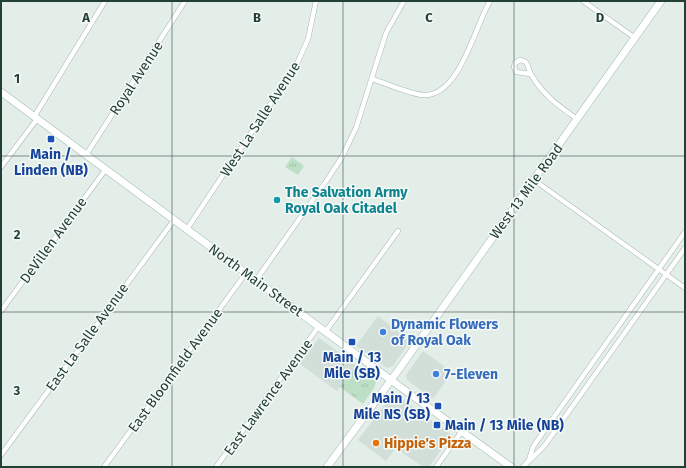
<svg xmlns="http://www.w3.org/2000/svg" width="686" height="468" viewBox="0 0 686 468" font-family="'Fira Sans',sans-serif">
	<style>
		.built { fill: #d2ded8 }
		.park { fill: url(#park-tufts) }
		.lines { fill: none; stroke-linecap: round; stroke-linejoin: round }
		.street-casing { stroke: #a6b6b0; stroke-width: 5.5 }
		.secondary-casing { stroke: #a2bab1; stroke-width: 8 }
		.street { stroke: #fff; stroke-width: 4.5 }
		.secondary { stroke: #fff; stroke-width: 7 }
		.grid { fill: none; stroke: #234038; stroke-width: 1; stroke-opacity: 0.55 }
		.transit-dot { fill: #1a4fb4; stroke: #f5faf7; stroke-width: 1.5 }
		.culture-dot { fill: #0f9aa8; stroke: #f5faf7; stroke-width: 1.5 }
		.shop-dot { fill: #3f7fe0; stroke: #f5faf7; stroke-width: 1.5 }
		.food-dot { fill: #e8710a; stroke: #f5faf7; stroke-width: 1.5 }
		.labels { text-anchor: middle; stroke-width: 3; stroke-linejoin: round; paint-order: stroke }
		.street-label { font-size: 14px; fill: #234038; stroke: #f5faf7 }
		.transit-label { font-size: 14px; font-weight: bold; fill: #164399; stroke: #f5faf7 }
		.culture-label { font-size: 14px; font-weight: bold; fill: #0d838f; stroke: #f5faf7; text-anchor: start }
		.shop-label { font-size: 14px; font-weight: bold; fill: #366cbe; stroke: #f5faf7; text-anchor: start }
		.food-label { font-size: 14px; font-weight: bold; fill: #c56008; stroke: #f5faf7; text-anchor: start }
		.grid-label { font-size: 13px; text-anchor: middle; font-weight: bold; fill: #234038; stroke: #f5faf7; stroke-width: 3; stroke-linejoin: round; paint-order: stroke }
	</style>
	<defs>
		<pattern id="park-tufts" width="24" height="20" patternUnits="userSpaceOnUse"><rect width="24" height="20" fill="#bddfc5"/><path d="M3 7l-1-3M5 7V3M7 7l1-3M15 17l-1-3M17 17v-4M19 17l1-3" fill="none" stroke="#a2c0aa"/></pattern>
	</defs>
	<rect width="100%" height="100%" fill="#e4eee9"/>
	<g class="built">
		<path d="M 378,316 L 410,341 L 393,366 L 387,368 L 356,346 Z"/>
		<path d="M 319,338 L 356,365 L 337,391 L 300,364 Z"/>
		<path d="M 423,351 L 452,372 L 433,399 L 407,380 L 406,375 Z"/>
		<path d="M 394,395 L 398,396 L 452,435 L 429,467 L 423,467 L 396,448 L 386,461 L 358,440 L 391,396 Z"/>
	</g>
	<g class="park">
		<path d="M 292,157 L 304,166 L 298,175 L 285,167 Z"/>
		<path d="M 356,365 L 374,378 L 376,382 L 374,388 L 363,404 L 340,387 Z"/>
	</g>
	<g class="lines">
		<defs>
			<g id="street">
				<path d="M 583,1 L 635,38"/>
				<path d="M 530,74 L 516,72 L 514,67 L 515,63 L 520,60 C 530,61 527,69 532,76 C 544,96 559,106 577,119"/>
				<path d="M 372,79 C 386,83 411,95 425,95 C 460,95 475,26 490,1"/>
				<path d="M 34,117 L 105,1"/>
				<path d="M 86,155 L 185,1"/>
				<path d="M 1,167 L 37,119"/>
				<path d="M 534,180 L 685,288"/>
				<path d="M 187,229 L 297,64 L 308,39 L 316,1"/>
				<path d="M 256,280 L 327,180 L 342,157 L 356,128 L 386,33 L 404,1"/>
				<path d="M 1,311 L 106,169"/>
				<path d="M 326,331 L 398,231"/>
				<path d="M 1,455 L 174,220"/>
				<path d="M 529,460 L 533,447 L 537,441 L 685,232"/>
				<path d="M 104,467 L 246,273"/>
				<path d="M 216,467 L 319,326"/>
				<path d="M 436,467 L 462,431"/>
				<path d="M 523,467 C 530,459 538,453 545,445 L 685,248"/>
			</g>
			<g id="secondary">
				<path d="M 1,92 L 399,386 L 511,467"/>
				<path d="M 327,467 L 397,372 L 661,1"/>
			</g>
		</defs>
		<use href="#street" class="street-casing"/>
		<use href="#secondary" class="secondary-casing"/>
		<use href="#street" class="street"/>
		<use href="#secondary" class="secondary"/>
	</g>
	<path class="grid" d="M 172,1 L 172,467M 343,1 L 343,467M 514,1 L 514,467M 1,156 L 685,156M 1,312 L 685,312"/>
	<g class="transit-dot">
		<rect x="47" y="135" width="8" height="8" rx="2"/>
		<rect x="348" y="338" width="8" height="8" rx="2"/>
		<rect x="434" y="402" width="8" height="8" rx="2"/>
		<rect x="433" y="421" width="8" height="8" rx="2"/>
	</g>
	<circle class="culture-dot" cx="277" cy="200" r="4"/>
	<g class="shop-dot">
		<circle cx="383" cy="332" r="4"/>
		<circle cx="436" cy="374" r="4"/>
	</g>
	<circle class="food-dot" cx="376" cy="443" r="4"/>
	<g class="labels">
		<g class="street-label">
			<text transform="translate(136 78) rotate(-57)" y="5">Royal Avenue</text>
			<text transform="translate(260 119) rotate(-57)" y="5">West La Salle Avenue</text>
			<text transform="translate(526 191) rotate(-54)" y="5">West 13 Mile Road</text>
			<text transform="translate(53 240) rotate(-54)" y="5">DeVillen Avenue</text>
			<text transform="translate(256 280) rotate(36)" y="5">North Main Street</text>
			<text transform="translate(87 337) rotate(-54)" y="5">East La Salle Avenue</text>
			<text transform="translate(175 370) rotate(-54)" y="5">East Bloomfield Avenue</text>
			<text transform="translate(268 397) rotate(-54)" y="5">East Lawrence Avenue</text>
		</g>
		<g class="transit-label">
			<text x="51" y="159">Main /<tspan x="51" dy="16">Linden (NB)</tspan></text>
			<text x="352" y="362">Main / 13<tspan x="352" dy="16">Mile (SB)</tspan></text>
			<text x="430" y="403" text-anchor="end">Main / 13<tspan x="430" dy="16">Mile NS (SB)</tspan></text>
			<text x="445" y="430" text-anchor="start">Main / 13 Mile (NB)</text>
		</g>
		<g class="culture-label">
			<text x="285" y="197">The Salvation Army<tspan x="285" dy="16">Royal Oak Citadel</tspan></text>
		</g>
		<g class="shop-label">
			<text x="391" y="329">Dynamic Flowers<tspan x="391" dy="16">of Royal Oak</tspan></text>
			<text x="444" y="379">7-Eleven</text>
		</g>
		<g class="food-label">
			<text x="384" y="448">Hippie's Pizza</text>
		</g>
	</g>
	<g class="grid-label">
		<text x="86" y="22">A</text>
		<text x="257" y="22">B</text>
		<text x="429" y="22">C</text>
		<text x="600" y="22">D</text>
		<text x="17" y="83">1</text>
		<text x="17" y="239">2</text>
		<text x="17" y="395">3</text>
	</g>
	<rect width="686" height="468" fill="none" stroke="#234038" stroke-width="4"/>
</svg>
